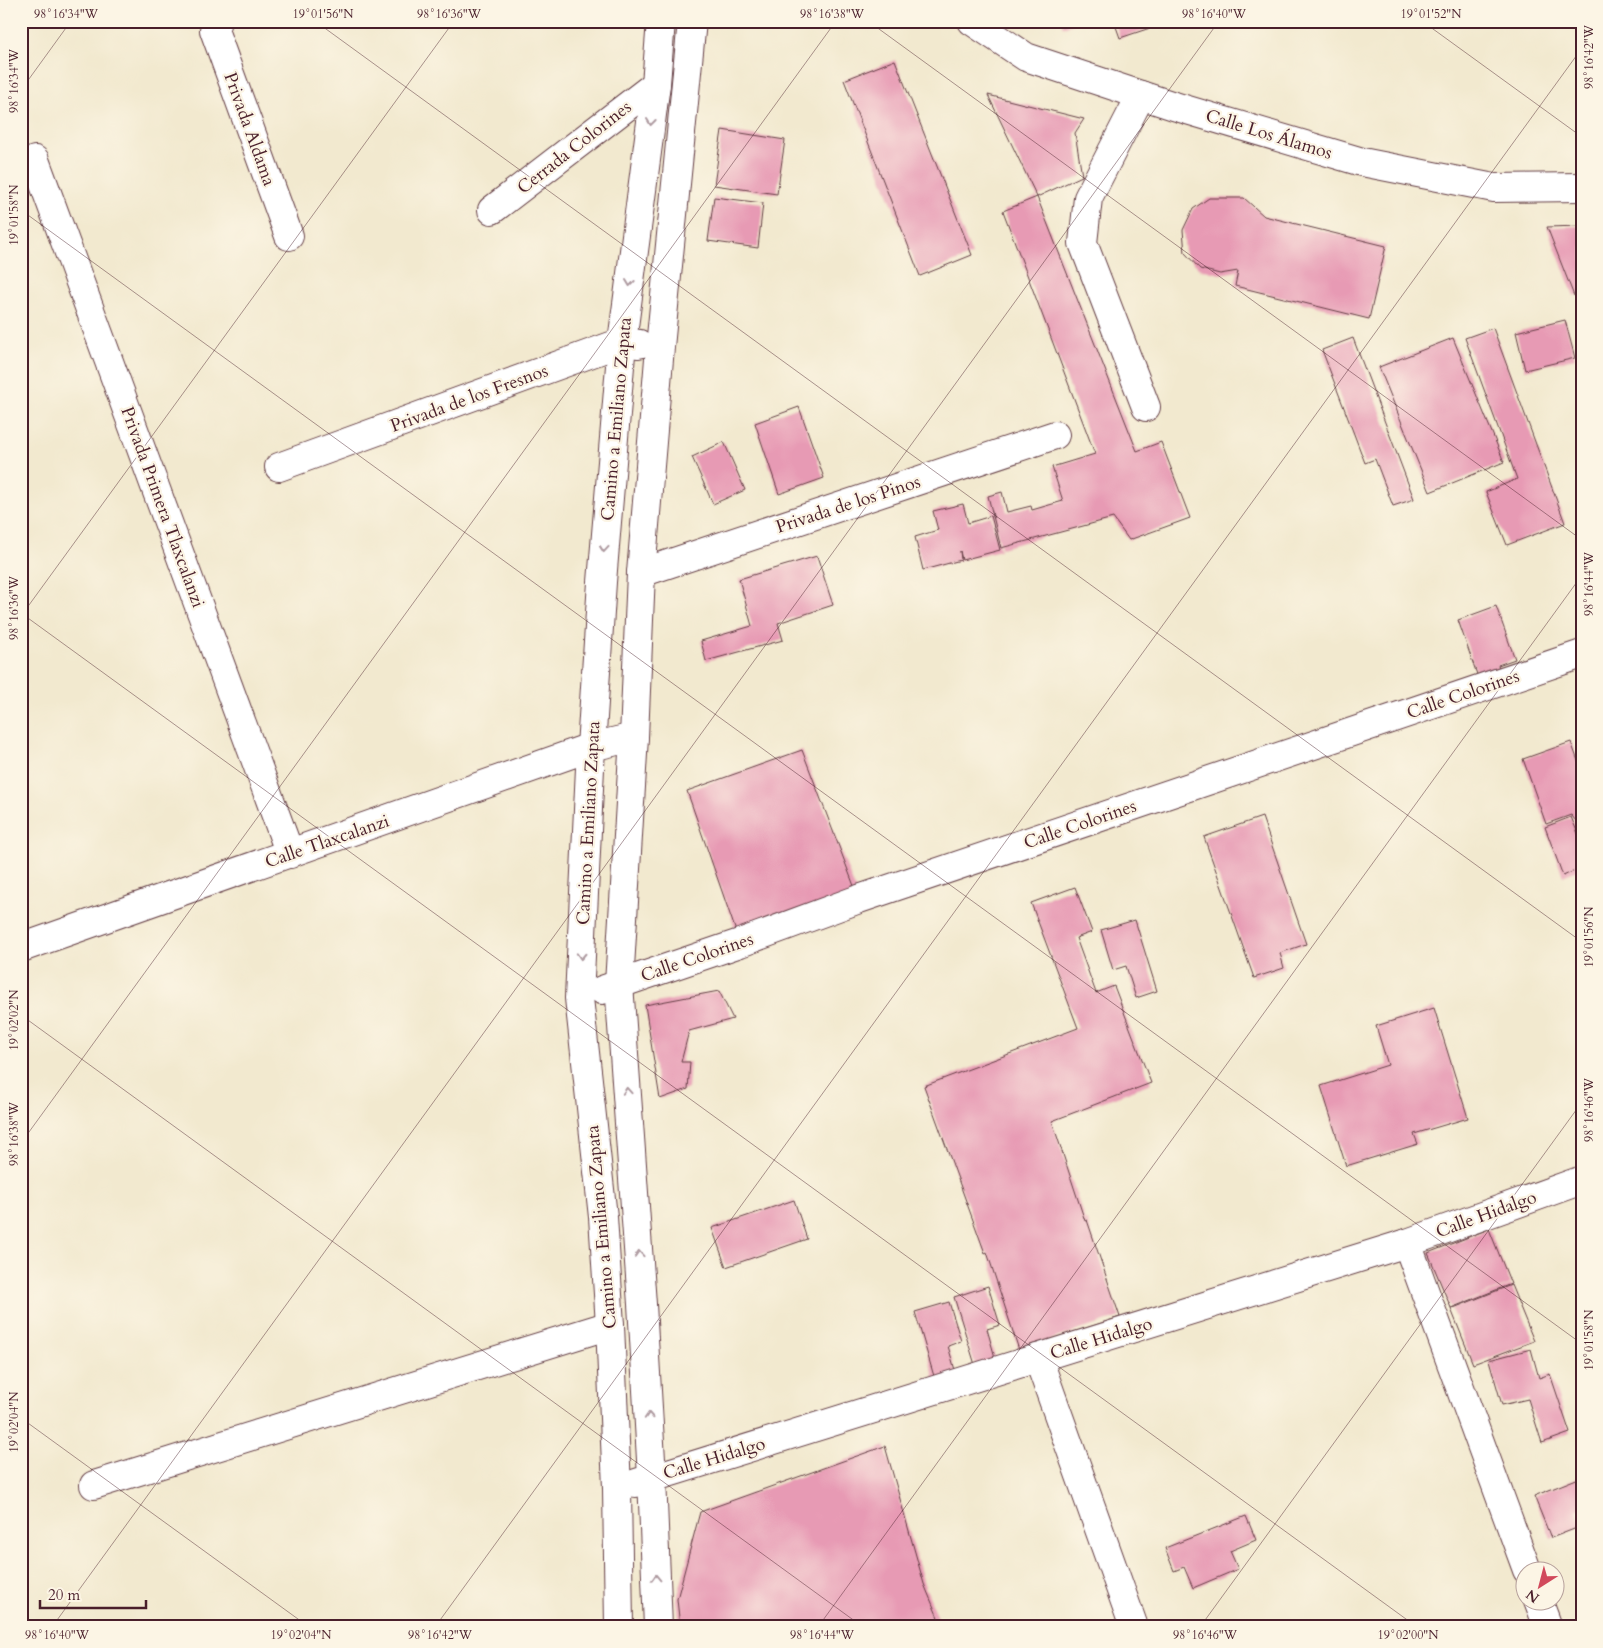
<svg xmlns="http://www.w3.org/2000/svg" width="1603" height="1648" viewBox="0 0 1603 1648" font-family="Cardo,serif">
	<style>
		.building { fill: #e79ab4 }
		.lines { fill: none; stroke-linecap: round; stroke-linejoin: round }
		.minor-casing { stroke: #633d44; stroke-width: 30 }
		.minor { stroke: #fff; stroke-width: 28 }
		.oneway { stroke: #ae9aa0 }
		.ticks { fill: none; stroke: #4a1f2b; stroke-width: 1; stroke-opacity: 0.45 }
		.labels { text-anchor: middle; stroke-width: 4.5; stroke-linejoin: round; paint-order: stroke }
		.street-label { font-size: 18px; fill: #4a1f2b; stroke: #fcf5e5 }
		.neatline { fill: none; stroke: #4a1f2b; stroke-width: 2 }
		.ticks-label { font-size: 12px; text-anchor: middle; fill: #4a1f2b }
	</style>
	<rect width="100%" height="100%" fill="#fcf5e5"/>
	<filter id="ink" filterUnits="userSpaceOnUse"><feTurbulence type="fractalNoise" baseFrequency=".02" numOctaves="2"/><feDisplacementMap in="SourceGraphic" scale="10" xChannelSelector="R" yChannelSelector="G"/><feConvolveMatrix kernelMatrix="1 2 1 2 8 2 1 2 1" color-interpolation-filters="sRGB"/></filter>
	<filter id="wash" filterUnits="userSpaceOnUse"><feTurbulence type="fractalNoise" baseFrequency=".0096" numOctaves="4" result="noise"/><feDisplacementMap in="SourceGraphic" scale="20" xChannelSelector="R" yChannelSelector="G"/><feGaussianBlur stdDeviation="1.12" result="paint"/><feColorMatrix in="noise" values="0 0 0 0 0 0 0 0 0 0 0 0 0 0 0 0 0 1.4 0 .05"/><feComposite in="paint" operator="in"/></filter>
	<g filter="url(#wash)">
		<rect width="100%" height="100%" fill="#f2e9cf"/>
		<g id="blocks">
			<g class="building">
				<path d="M 1061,21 L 1080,21 L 1081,22 L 1063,27 Z"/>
				<path d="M 1114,21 L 1151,21 L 1153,27 L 1120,38 Z"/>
				<path d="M 895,60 L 972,255 L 920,276 L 844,80 Z"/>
				<path d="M 988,95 L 1084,119 L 1075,133 L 1082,176 L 1037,197 L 1137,451 L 1161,442 L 1190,518 L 1129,540 L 1113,518 L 1001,548 L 988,496 L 1002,492 L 1007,512 L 1031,506 L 1032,510 L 1063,501 L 1052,467 L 1095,454 L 1003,211 L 1037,197 Z"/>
				<path d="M 722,130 L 785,140 L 777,194 L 714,185 Z"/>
				<path d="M 714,197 L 763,203 L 758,248 L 708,241 Z"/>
				<path d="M 1209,198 L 1244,198 L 1264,216 L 1386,246 L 1369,319 L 1235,286 L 1238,271 L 1220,274 L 1200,269 L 1185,253 L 1183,230 L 1193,209 Z"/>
				<path d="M 1582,226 L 1582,293 L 1574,296 L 1547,227 Z"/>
				<path d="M 1565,320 L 1575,358 L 1525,370 L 1516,332 Z"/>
				<path d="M 1493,328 L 1565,523 L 1507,545 L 1486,492 L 1517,479 L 1465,338 Z"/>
				<path d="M 1353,338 L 1414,499 L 1393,506 L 1375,459 L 1365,463 L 1322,350 Z"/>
				<path d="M 1453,338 L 1504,462 L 1430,492 L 1379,367 Z"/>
				<path d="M 799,407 L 824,478 L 779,494 L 755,423 Z"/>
				<path d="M 724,442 L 745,490 L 713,504 L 692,457 Z"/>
				<path d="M 963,504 L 968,523 L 991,516 L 1000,550 L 962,560 L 960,551 L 961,560 L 923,570 L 915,537 L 938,530 L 933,511 Z"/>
				<path d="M 817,556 L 833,605 L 778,623 L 783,640 L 706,661 L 701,641 L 752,626 L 739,579 Z"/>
				<path d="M 1496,606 L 1515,659 L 1498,665 L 1502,675 L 1480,683 L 1458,620 Z"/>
				<path d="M 1571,742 L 1582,772 L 1582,821 L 1577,822 L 1571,815 L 1546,824 L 1523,759 Z"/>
				<path d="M 802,750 L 859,899 L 740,943 L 687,791 Z"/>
				<path d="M 1262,817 L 1306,944 L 1280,953 L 1284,968 L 1254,978 L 1204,837 Z"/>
				<path d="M 1571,817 L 1582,843 L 1582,868 L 1563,876 L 1545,827 Z"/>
				<path d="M 1075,887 L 1092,932 L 1076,938 L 1096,993 L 1114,986 L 1151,1083 L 1052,1121 L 1085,1221 L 1087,1220 L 1120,1317 L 1019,1350 L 987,1252 L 985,1253 L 924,1086 L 1078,1028 L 1031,903 Z"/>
				<path d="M 1135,920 L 1157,991 L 1136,998 L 1126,966 L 1113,970 L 1101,930 Z"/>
				<path d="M 719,991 L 733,1019 L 689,1031 L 681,1062 L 690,1062 L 688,1089 L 660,1099 L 645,1005 Z"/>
				<path d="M 1434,1008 L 1468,1118 L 1414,1134 L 1418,1144 L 1346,1166 L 1321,1086 L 1388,1065 L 1376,1026 Z"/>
				<path d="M 794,1200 L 807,1239 L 726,1267 L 712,1228 Z"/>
				<path d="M 1489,1229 L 1511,1284 L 1451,1308 L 1428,1253 Z"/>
				<path d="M 1511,1285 L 1534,1341 L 1473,1364 L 1451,1309 Z"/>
				<path d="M 988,1286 L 1000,1325 L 987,1329 L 996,1361 L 976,1368 L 954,1297 Z"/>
				<path d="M 949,1302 L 961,1341 L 948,1346 L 957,1377 L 936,1383 L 915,1312 Z"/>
				<path d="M 1531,1349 L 1539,1378 L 1550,1374 L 1570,1433 L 1542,1443 L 1528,1399 L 1502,1405 L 1489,1360 Z"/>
				<path d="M 885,1446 L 924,1584 L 942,1627 L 680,1627 L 677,1599 L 700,1512 Z"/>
				<path d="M 1579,1478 L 1582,1484 L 1582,1509 L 1577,1511 L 1582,1526 L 1551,1538 L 1534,1496 Z"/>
				<path d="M 1246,1516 L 1256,1540 L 1230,1551 L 1238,1569 L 1193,1588 L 1184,1567 L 1174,1571 L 1165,1548 Z"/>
			</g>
		</g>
	</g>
	<g filter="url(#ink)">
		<use href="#blocks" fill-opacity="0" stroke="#633d44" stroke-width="1"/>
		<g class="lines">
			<defs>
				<g id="minor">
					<path d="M 217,21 L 214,30 L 289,236"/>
					<path d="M 972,21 L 1026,57 L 1174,106 L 1362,162 L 1494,188 L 1582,187"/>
					<path d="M 1141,95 L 1088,198 L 1083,243 L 1146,407"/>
					<path d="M 35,160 L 290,854"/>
					<path d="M 492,210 L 656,84"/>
					<path d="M 279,467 L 622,342 L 639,344"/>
					<path d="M 641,573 L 1055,435"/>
					<path d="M 21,948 L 591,747 L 634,737"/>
					<path d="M 602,990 L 740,943 L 859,899 L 1582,654"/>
					<path d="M 1407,1243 L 1527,1570"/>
					<path d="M 1038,1358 L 1134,1627"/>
					<path d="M 636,1483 L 1407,1243 L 1582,1180"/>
					<path d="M 94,1485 L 610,1325"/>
					<path d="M 1538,1600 L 1548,1627"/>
					<path d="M 619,1627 L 617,1488 L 610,1325 L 603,1217 L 579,998 L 591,747 L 602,582 L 622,342 L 656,84 L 661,21"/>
					<path d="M 658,1627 L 652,1477 L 642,1304 L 619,984 L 634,737 L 641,573 L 660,347 L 692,21"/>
				</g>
			</defs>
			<use href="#minor" class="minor-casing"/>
			<use href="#minor" class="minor"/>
		</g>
		<defs><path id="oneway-chevron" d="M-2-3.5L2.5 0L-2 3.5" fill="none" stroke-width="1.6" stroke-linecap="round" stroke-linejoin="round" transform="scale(1.25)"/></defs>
		<g class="oneway">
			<use href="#oneway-chevron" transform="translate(651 122) rotate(97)"/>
			<use href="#oneway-chevron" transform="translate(630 283) rotate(97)"/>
			<use href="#oneway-chevron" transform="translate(604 549) rotate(95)"/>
			<use href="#oneway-chevron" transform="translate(581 956) rotate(93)"/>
			<use href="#oneway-chevron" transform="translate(627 1091) rotate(-94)"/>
			<use href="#oneway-chevron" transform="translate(639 1254) rotate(-94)"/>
			<use href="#oneway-chevron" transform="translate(649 1416) rotate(-93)"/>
			<use href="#oneway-chevron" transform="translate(656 1578) rotate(-92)"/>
		</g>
	</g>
	<path class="ticks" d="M 315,21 L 1582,942M 868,21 L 1582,540M 1422,21 L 1582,137M 21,90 L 71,21M 21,210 L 1582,1344M 21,613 L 1417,1627M 21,616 L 454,21M 21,1015 L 863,1627M 21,1143 L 836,21M 21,1418 L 309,1627M 52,1627 L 1219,21M 435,1627 L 1582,48M 818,1627 L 1582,575M 1200,1627 L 1582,1102"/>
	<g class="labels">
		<g class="street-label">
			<text transform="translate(250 129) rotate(70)" y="6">Privada Aldama</text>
			<text transform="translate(1269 134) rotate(17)" y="6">Calle Los Álamos</text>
			<text transform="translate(574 147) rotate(-38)" y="6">Cerrada Colorines</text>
			<text transform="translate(469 398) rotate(-20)" y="6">Privada de los Fresnos</text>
			<text transform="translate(616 419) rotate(-85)" y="6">Camino a Emiliano Zapata</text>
			<text transform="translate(848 504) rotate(-18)" y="6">Privada de los Pinos</text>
			<text transform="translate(163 507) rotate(70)" y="6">Privada Primera Tlaxcalanzi</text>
			<text transform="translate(1463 694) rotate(-19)" y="6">Calle Colorines</text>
			<text transform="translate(588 823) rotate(-87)" y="6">Camino a Emiliano Zapata</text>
			<text transform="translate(1080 824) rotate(-19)" y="6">Calle Colorines</text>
			<text transform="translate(327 841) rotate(-19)" y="6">Calle Tlaxcalanzi</text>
			<text transform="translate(697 957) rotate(-19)" y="6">Calle Colorines</text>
			<text transform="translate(1486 1214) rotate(-20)" y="6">Calle Hidalgo</text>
			<text transform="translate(601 1227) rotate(-95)" y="6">Camino a Emiliano Zapata</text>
			<text transform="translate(1101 1338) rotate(-17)" y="6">Calle Hidalgo</text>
			<text transform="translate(714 1458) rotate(-17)" y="6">Calle Hidalgo</text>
		</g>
	</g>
	<rect width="1603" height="1648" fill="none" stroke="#fcf5e5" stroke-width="55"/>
	<g transform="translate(1540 1586) rotate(216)"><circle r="24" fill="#fcf5e5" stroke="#b59f9b"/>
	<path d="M0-4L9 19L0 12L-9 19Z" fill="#d1495b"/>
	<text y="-8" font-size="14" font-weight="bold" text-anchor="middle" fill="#4a1f2b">N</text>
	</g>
	<path d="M40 1600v8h106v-8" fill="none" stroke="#4a1f2b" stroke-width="2.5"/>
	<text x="48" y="1600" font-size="15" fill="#4a1f2b" stroke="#fcf5e5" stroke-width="4" paint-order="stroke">20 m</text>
	<rect x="28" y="28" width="1548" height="1592" class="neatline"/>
	<g class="ticks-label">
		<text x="66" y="18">98°16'34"W</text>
		<text x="323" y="18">19°01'56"N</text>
		<text x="449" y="18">98°16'36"W</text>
		<text x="832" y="18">98°16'38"W</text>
		<text x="1214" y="18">98°16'40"W</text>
		<text x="1431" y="18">19°01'52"N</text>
		<text transform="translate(1589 57) rotate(-90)" y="4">98°16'42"W</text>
		<text transform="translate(14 81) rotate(-90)" y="4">98°16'34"W</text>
		<text transform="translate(14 215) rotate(-90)" y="4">19°01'58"N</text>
		<text transform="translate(1589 584) rotate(-90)" y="4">98°16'44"W</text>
		<text transform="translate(14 608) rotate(-90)" y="4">98°16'36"W</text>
		<text transform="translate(1589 937) rotate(-90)" y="4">19°01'56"N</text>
		<text transform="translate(14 1020) rotate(-90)" y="4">19°02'02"N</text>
		<text transform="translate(1589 1110) rotate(-90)" y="4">98°16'46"W</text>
		<text transform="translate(14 1134) rotate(-90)" y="4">98°16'38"W</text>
		<text transform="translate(1589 1340) rotate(-90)" y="4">19°01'58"N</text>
		<text transform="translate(14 1422) rotate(-90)" y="4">19°02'04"N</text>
		<text x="57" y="1639">98°16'40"W</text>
		<text x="301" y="1639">19°02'04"N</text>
		<text x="440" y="1639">98°16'42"W</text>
		<text x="822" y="1639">98°16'44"W</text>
		<text x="1205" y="1639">98°16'46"W</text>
		<text x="1408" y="1639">19°02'00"N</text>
	</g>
</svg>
